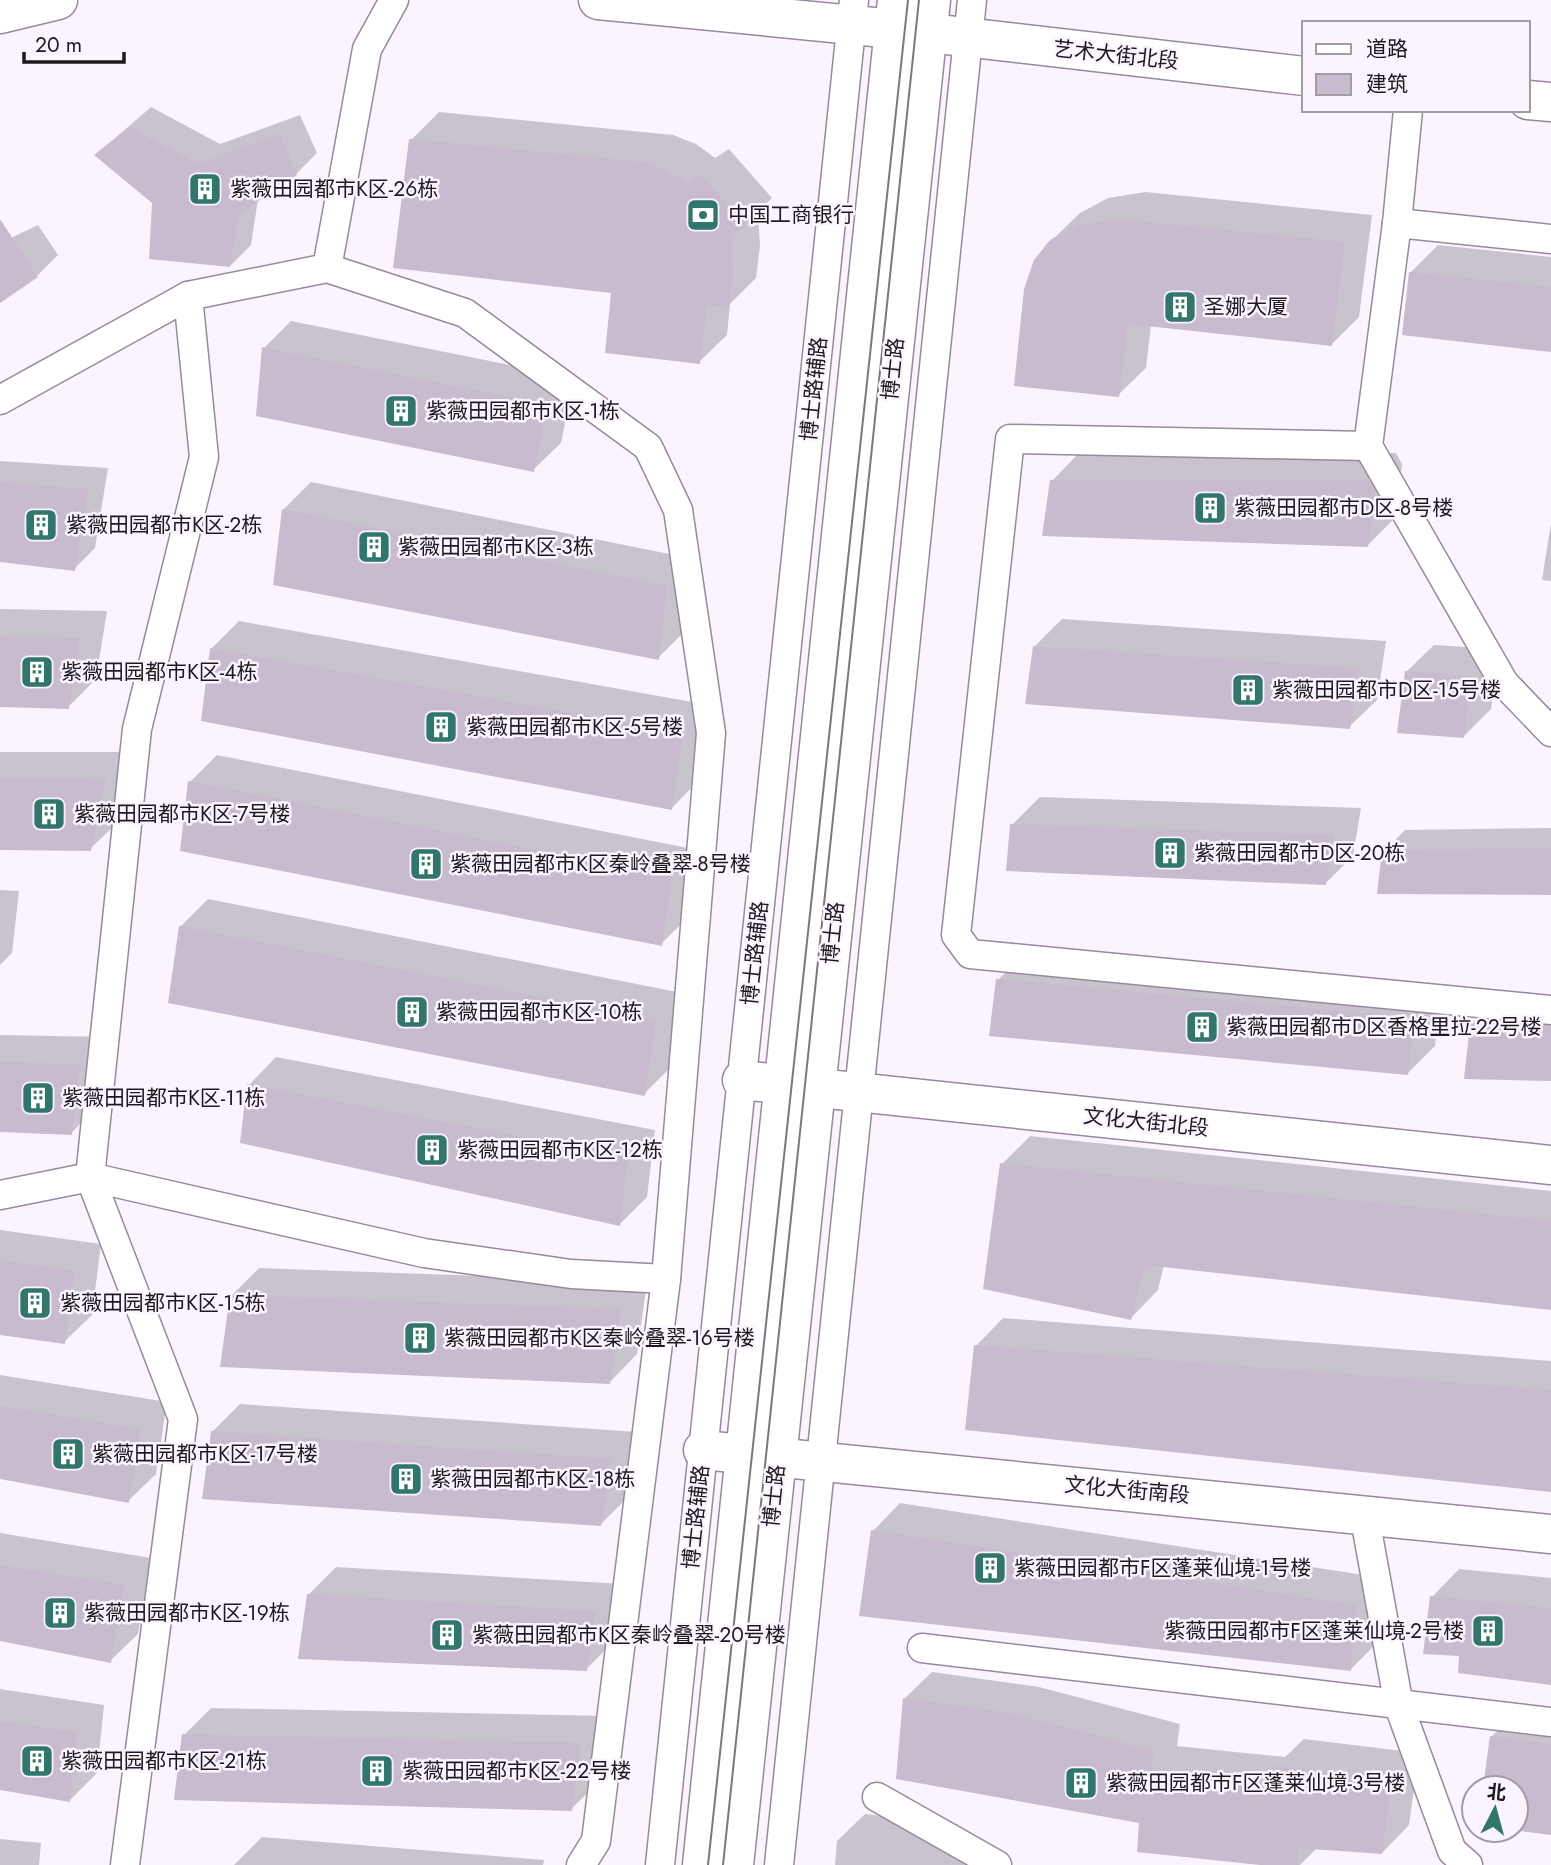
<svg xmlns="http://www.w3.org/2000/svg" width="1551" height="1865" viewBox="0 0 1551 1865" font-family="Jost,'Noto Sans SC',sans-serif">
	<style>
		.shadow { fill: #0003 }
		.building { fill: #c7bbcd }
		.lines { fill: none; stroke-linecap: round; stroke-linejoin: round }
		.street-casing { stroke: #968a9b; stroke-width: 31 }
		.secondary-casing { stroke: #968a9b; stroke-width: 41 }
		.primary-casing { stroke: #968a9b; stroke-width: 41 }
		.street { stroke: #fff; stroke-width: 28 }
		.secondary { stroke: #fff; stroke-width: 38 }
		.primary { stroke: #fff; stroke-width: 38 }
		.tram { stroke: #7c777f; stroke-width: 2 }
		.labels { text-anchor: middle; stroke-width: 5; stroke-linejoin: round; paint-order: stroke }
		.street-label { font-size: 21px; fill: #1d191f; stroke: #fbf4ff }
		.poi-label { font-size: 21px; fill: #1d191f; stroke: #fbf4ff; text-anchor: start }
	</style>
	<rect width="100%" height="100%" fill="#fbf4ff"/>
	<g class="shadow">
		<path d="M 151,107 L 220,144 L 300,115 L 317,153 L 296,174 L 258,199 L 251,245 L 230,266 L 96,155 Z"/>
		<path d="M 439,112 L 673,135 L 696,144 L 715,158 L 729,149 L 772,198 L 758,212 L 760,246 L 756,278 L 730,304 L 727,335 L 699,362 L 613,292 L 411,140 Z"/>
		<path d="M 1145,192 L 1372,215 L 1359,317 L 1332,344 L 1151,325 L 1146,368 L 1118,395 L 1051,241 L 1080,213 L 1108,198 Z"/>
		<path d="M 38,225 L 58,255 L 37,276 L 0,301 L 0,243 Z"/>
		<path d="M 1438,245 L 1551,257 L 1551,350 L 1410,273 Z"/>
		<path d="M 291,321 L 574,378 L 561,443 L 533,470 L 264,348 Z"/>
		<path d="M 1079,453 L 1396,453 L 1402,464 L 1395,518 L 1368,545 L 1052,481 Z"/>
		<path d="M 0,461 L 108,468 L 95,548 L 74,569 L 0,560 Z"/>
		<path d="M 311,482 L 694,559 L 686,630 L 658,658 L 283,510 Z"/>
		<path d="M 1551,523 L 1551,581 L 1542,580 Z"/>
		<path d="M 0,609 L 107,611 L 96,679 L 68,707 L 0,705 Z"/>
		<path d="M 1062,619 L 1386,641 L 1377,700 L 1349,727 L 1035,646 Z"/>
		<path d="M 239,621 L 709,705 L 699,780 L 672,808 L 211,649 Z"/>
		<path d="M 1434,645 L 1498,649 L 1491,709 L 1464,736 L 1406,672 Z"/>
		<path d="M 0,752 L 132,752 L 118,822 L 90,849 L 0,848 Z"/>
		<path d="M 217,755 L 698,850 L 689,916 L 661,944 L 190,782 Z"/>
		<path d="M 1040,797 L 1361,808 L 1353,856 L 1326,883 L 1012,825 Z"/>
		<path d="M 1551,828 L 1551,893 L 1384,851 L 1405,830 Z"/>
		<path d="M 0,890 L 19,891 L 12,953 L 0,965 Z"/>
		<path d="M 208,899 L 682,993 L 672,1066 L 644,1094 L 180,927 Z"/>
		<path d="M 1025,953 L 1441,991 L 1435,1046 L 1408,1073 L 998,980 Z"/>
		<path d="M 1499,997 L 1551,998 L 1551,1079 L 1471,1025 Z"/>
		<path d="M 0,1035 L 107,1037 L 99,1105 L 71,1133 L 0,1130 Z"/>
		<path d="M 276,1057 L 655,1130 L 647,1197 L 620,1224 L 249,1085 Z"/>
		<path d="M 1030,1136 L 1551,1191 L 1551,1308 L 1164,1265 L 1158,1290 L 1131,1318 L 1002,1164 Z"/>
		<path d="M 0,1230 L 101,1244 L 92,1315 L 64,1342 L 0,1333 Z"/>
		<path d="M 259,1268 L 647,1282 L 637,1354 L 610,1382 L 232,1295 Z"/>
		<path d="M 1003,1318 L 1551,1361 L 1551,1490 L 976,1346 Z"/>
		<path d="M 0,1375 L 167,1402 L 156,1474 L 128,1501 L 0,1478 Z"/>
		<path d="M 240,1404 L 637,1432 L 628,1497 L 601,1524 L 212,1432 Z"/>
		<path d="M 900,1503 L 1383,1578 L 1378,1642 L 1351,1669 L 873,1531 Z"/>
		<path d="M 0,1533 L 151,1558 L 138,1634 L 110,1661 L 0,1639 Z"/>
		<path d="M 336,1567 L 623,1584 L 614,1642 L 586,1669 L 308,1595 Z"/>
		<path d="M 1459,1569 L 1551,1578 L 1551,1683 L 1461,1655 L 1432,1597 Z"/>
		<path d="M 932,1672 L 1039,1687 L 1180,1724 L 1177,1746 L 1285,1757 L 1304,1739 L 1419,1753 L 1409,1825 L 1382,1853 L 1317,1848 L 1300,1865 L 1277,1865 L 1140,1822 L 904,1699 Z"/>
		<path d="M 0,1689 L 104,1705 L 97,1773 L 70,1800 L 0,1788 Z"/>
		<path d="M 211,1708 L 607,1716 L 599,1782 L 571,1809 L 184,1735 Z"/>
		<path d="M 1519,1710 L 1551,1713 L 1551,1833 L 1516,1829 L 1516,1788 L 1485,1788 L 1491,1737 Z"/>
		<path d="M 865,1814 L 958,1824 L 955,1851 L 979,1865 L 835,1865 L 837,1841 Z"/>
		<path d="M 262,1837 L 544,1860 L 543,1865 L 234,1865 Z"/>
		<path d="M 0,1839 L 41,1843 L 39,1865 L 0,1865 Z"/>
	</g>
	<g class="building">
		<path d="M 129,127 L 198,164 L 279,134 L 297,175 L 239,214 L 230,267 L 149,259 L 152,203 L 94,155 Z"/>
		<path d="M 409,139 L 645,162 L 668,171 L 687,184 L 701,175 L 746,226 L 731,235 L 733,274 L 729,308 L 707,305 L 700,364 L 605,353 L 611,293 L 393,268 Z"/>
		<path d="M 0,219 L 38,277 L 0,303 Z"/>
		<path d="M 1117,219 L 1345,242 L 1332,346 L 1128,324 L 1119,397 L 1014,386 L 1024,289 L 1034,260 L 1050,240 L 1079,225 Z"/>
		<path d="M 1409,272 L 1551,287 L 1551,352 L 1402,335 Z"/>
		<path d="M 262,347 L 547,405 L 534,472 L 256,416 Z"/>
		<path d="M 1050,480 L 1368,480 L 1375,492 L 1368,547 L 1042,536 Z"/>
		<path d="M 0,482 L 88,489 L 75,571 L 0,562 Z"/>
		<path d="M 282,509 L 667,586 L 659,660 L 273,585 Z"/>
		<path d="M 0,636 L 80,638 L 69,709 L 0,707 Z"/>
		<path d="M 1033,646 L 1359,668 L 1350,729 L 1025,704 Z"/>
		<path d="M 210,648 L 683,733 L 672,810 L 201,721 Z"/>
		<path d="M 1405,671 L 1472,676 L 1464,738 L 1397,733 Z"/>
		<path d="M 0,778 L 106,779 L 91,851 L 0,850 Z"/>
		<path d="M 188,781 L 672,877 L 662,946 L 180,851 Z"/>
		<path d="M 1010,824 L 1334,835 L 1326,885 L 1006,871 Z"/>
		<path d="M 1551,848 L 1551,895 L 1377,894 L 1382,850 Z"/>
		<path d="M 179,926 L 656,1020 L 645,1096 L 168,1003 Z"/>
		<path d="M 996,979 L 1414,1018 L 1408,1075 L 989,1036 Z"/>
		<path d="M 1470,1024 L 1551,1026 L 1551,1081 L 1464,1079 Z"/>
		<path d="M 0,1062 L 80,1064 L 72,1135 L 0,1132 Z"/>
		<path d="M 247,1084 L 628,1157 L 620,1226 L 240,1143 Z"/>
		<path d="M 1000,1163 L 1551,1221 L 1551,1310 L 1145,1265 L 1131,1320 L 983,1289 Z"/>
		<path d="M 0,1260 L 75,1271 L 65,1344 L 0,1335 Z"/>
		<path d="M 230,1295 L 621,1309 L 610,1384 L 220,1367 Z"/>
		<path d="M 974,1345 L 1551,1390 L 1551,1492 L 965,1430 Z"/>
		<path d="M 0,1406 L 140,1429 L 129,1503 L 0,1479 Z"/>
		<path d="M 211,1431 L 611,1459 L 601,1526 L 202,1499 Z"/>
		<path d="M 871,1530 L 1356,1605 L 1351,1671 L 859,1616 Z"/>
		<path d="M 0,1565 L 124,1585 L 111,1663 L 0,1641 Z"/>
		<path d="M 307,1594 L 596,1611 L 587,1671 L 298,1659 Z"/>
		<path d="M 1430,1596 L 1551,1608 L 1551,1685 L 1458,1673 L 1459,1656 L 1423,1654 Z"/>
		<path d="M 903,1698 L 1011,1713 L 1154,1751 L 1151,1773 L 1271,1786 L 1274,1766 L 1392,1780 L 1382,1854 L 1298,1848 L 1298,1865 L 1260,1865 L 1137,1852 L 1139,1823 L 896,1779 Z"/>
		<path d="M 0,1721 L 77,1732 L 70,1802 L 0,1790 Z"/>
		<path d="M 182,1734 L 581,1743 L 572,1811 L 174,1800 Z"/>
		<path d="M 1490,1736 L 1551,1744 L 1551,1835 L 1513,1830 L 1516,1830 L 1516,1788 L 1483,1788 Z"/>
	</g>
	<g class="lines">
		<defs>
			<g id="street">
				<path d="M 1408,110 L 1397,223 L 1551,239"/>
				<path d="M 1397,223 L 1368,446 L 1010,439 L 956,935 L 970,954 L 1551,1010"/>
				<path d="M 327,268 L 367,49 L 394,0"/>
				<path d="M 0,400 L 188,296 L 327,268 L 465,313 L 648,447 L 678,510 L 711,733 L 666,1279 L 596,1841 L 581,1865"/>
				<path d="M 1368,446 L 1504,683 L 1551,732"/>
				<path d="M 0,1195 L 90,1177 L 424,1253 L 571,1274 L 666,1279"/>
				<path d="M 1364,1513 L 1399,1706 L 1452,1851 L 1468,1865"/>
				<path d="M 922,1648 L 1551,1722"/>
				<path d="M 877,1797 L 997,1865"/>
				<path d="M 125,1865 L 183,1419 L 90,1177 L 137,729 L 204,457 L 188,296"/>
				<path d="M 660,1865 L 854,0"/>
				<path d="M 779,1865 L 972,0"/>
			</g>
			<g id="secondary">
				<path d="M 598,0 L 894,29 L 1304,76"/>
				<path d="M 0,14 L 58,0"/>
				<path d="M 1528,100 L 1551,102"/>
				<path d="M 742,1080 L 1551,1165"/>
				<path d="M 703,1450 L 1551,1534"/>
			</g>
			<g id="primary">
				<path d="M 702,1865 L 897,0"/>
				<path d="M 734,1865 L 931,0"/>
			</g>
		</defs>
		<use href="#street" class="street-casing"/>
		<use href="#secondary" class="secondary-casing"/>
		<use href="#primary" class="primary-casing"/>
		<use href="#street" class="street"/>
		<use href="#secondary" class="secondary"/>
		<use href="#primary" class="primary"/>
		<g class="tram">
			<path d="M 708,1865 L 908,0"/>
			<path d="M 723,1865 L 919,0"/>
		</g>
	</g>
	<defs>
		<symbol id="building-square" viewBox="-11 -11 22 22"><rect x="-9" y="-9" width="18" height="18" rx="4" fill="#31766a" stroke="#fbf4ff"/><path d="M-4-6H4V6H1V3H-1V6H-4ZM-2.5-4.3h1.7v1.8h-1.7ZM.8-4.3h1.7v1.8H.8ZM-2.5-1h1.7V.8h-1.7ZM.8-1h1.7V.8H.8Z" fill="#fff"/></symbol>
		<symbol id="bank-square" viewBox="-11 -11 22 22"><rect x="-9" y="-9" width="18" height="18" rx="4" fill="#31766a" stroke="#fbf4ff"/><path d="M-6-4H6V4H-6ZM0-2.3a2.3 2.3 0 1 0 0 4.6a2.3 2.3 0 1 0 0-4.6Z" fill="#fff"/></symbol>
	</defs>
	<g fill-rule="evenodd">
		<use href="#building-square" x="186" y="170" width="38" height="38"/>
		<use href="#bank-square" x="684" y="196" width="38" height="38"/>
		<use href="#building-square" x="1161" y="288" width="38" height="38"/>
		<use href="#building-square" x="382" y="392" width="38" height="38"/>
		<use href="#building-square" x="1191" y="489" width="38" height="38"/>
		<use href="#building-square" x="22" y="506" width="38" height="38"/>
		<use href="#building-square" x="355" y="528" width="38" height="38"/>
		<use href="#building-square" x="18" y="653" width="38" height="38"/>
		<use href="#building-square" x="1229" y="671" width="38" height="38"/>
		<use href="#building-square" x="422" y="708" width="38" height="38"/>
		<use href="#building-square" x="30" y="795" width="38" height="38"/>
		<use href="#building-square" x="1151" y="834" width="38" height="38"/>
		<use href="#building-square" x="407" y="845" width="38" height="38"/>
		<use href="#building-square" x="393" y="993" width="38" height="38"/>
		<use href="#building-square" x="1183" y="1008" width="38" height="38"/>
		<use href="#building-square" x="19" y="1079" width="38" height="38"/>
		<use href="#building-square" x="413" y="1131" width="38" height="38"/>
		<use href="#building-square" x="16" y="1284" width="38" height="38"/>
		<use href="#building-square" x="401" y="1319" width="38" height="38"/>
		<use href="#building-square" x="49" y="1435" width="38" height="38"/>
		<use href="#building-square" x="387" y="1460" width="38" height="38"/>
		<use href="#building-square" x="971" y="1549" width="38" height="38"/>
		<use href="#building-square" x="41" y="1594" width="38" height="38"/>
		<use href="#building-square" x="1469" y="1612" width="38" height="38"/>
		<use href="#building-square" x="428" y="1616" width="38" height="38"/>
		<use href="#building-square" x="18" y="1742" width="38" height="38"/>
		<use href="#building-square" x="358" y="1752" width="38" height="38"/>
		<use href="#building-square" x="1062" y="1764" width="38" height="38"/>
	</g>
	<g class="labels">
		<g class="street-label">
			<text transform="translate(1116 55) rotate(6)" y="7">艺术大街北段</text>
			<text transform="translate(893 369) rotate(-84)" y="7">博士路</text>
			<text transform="translate(814 389) rotate(-84)" y="7">博士路辅路</text>
			<text transform="translate(833 933) rotate(-84)" y="7">博士路</text>
			<text transform="translate(755 953) rotate(-84)" y="7">博士路辅路</text>
			<text transform="translate(1146 1122) rotate(6)" y="7">文化大街北段</text>
			<text transform="translate(1127 1490) rotate(5)" y="7">文化大街南段</text>
			<text transform="translate(774 1496) rotate(-84)" y="7">博士路</text>
			<text transform="translate(696 1517) rotate(-84)" y="7">博士路辅路</text>
		</g>
		<g class="poi-label">
			<text x="230" y="196">紫薇田园都市K区-26栋</text>
			<text x="728" y="222">中国工商银行</text>
			<text x="1204" y="314">圣娜大厦</text>
			<text x="426" y="418">紫薇田园都市K区-1栋</text>
			<text x="1234" y="515">紫薇田园都市D区-8号楼</text>
			<text x="66" y="532">紫薇田园都市K区-2栋</text>
			<text x="398" y="554">紫薇田园都市K区-3栋</text>
			<text x="61" y="679">紫薇田园都市K区-4栋</text>
			<text x="1272" y="697">紫薇田园都市D区-15号楼</text>
			<text x="466" y="734">紫薇田园都市K区-5号楼</text>
			<text x="74" y="821">紫薇田园都市K区-7号楼</text>
			<text x="1194" y="860">紫薇田园都市D区-20栋</text>
			<text x="450" y="871">紫薇田园都市K区秦岭叠翠-8号楼</text>
			<text x="436" y="1019">紫薇田园都市K区-10栋</text>
			<text x="1226" y="1034">紫薇田园都市D区香格里拉-22号楼</text>
			<text x="62" y="1105">紫薇田园都市K区-11栋</text>
			<text x="457" y="1157">紫薇田园都市K区-12栋</text>
			<text x="60" y="1310">紫薇田园都市K区-15栋</text>
			<text x="444" y="1345">紫薇田园都市K区秦岭叠翠-16号楼</text>
			<text x="92" y="1461">紫薇田园都市K区-17号楼</text>
			<text x="430" y="1486">紫薇田园都市K区-18栋</text>
			<text x="1014" y="1575">紫薇田园都市F区蓬莱仙境-1号楼</text>
			<text x="84" y="1620">紫薇田园都市K区-19栋</text>
			<text x="1464" y="1638" text-anchor="end">紫薇田园都市F区蓬莱仙境-2号楼</text>
			<text x="472" y="1642">紫薇田园都市K区秦岭叠翠-20号楼</text>
			<text x="61" y="1768">紫薇田园都市K区-21栋</text>
			<text x="402" y="1778">紫薇田园都市K区-22号楼</text>
			<text x="1106" y="1790">紫薇田园都市F区蓬莱仙境-3号楼</text>
		</g>
	</g>
	<rect x="1302" y="21" width="228" height="91" fill="#fbf4ff" stroke="#a29ca5" stroke-width="2"/>
	<rect x="1316" y="44" width="35" height="10" fill="#ffffff" stroke="#a29ca5" stroke-width="2"/>
	<text x="1366" y="56" font-size="21" fill="#1d191f">道路</text>
	<rect x="1316" y="74" width="35" height="21" fill="#c7bbcd" stroke="#a29ca5" stroke-width="2"/>
	<text x="1366" y="91" font-size="21" fill="#1d191f">建筑</text>
	<g transform="translate(1495 1809) rotate(6)"><circle r="33" fill="#fbf4ff" stroke="#a29ca5" stroke-width="2"/>
	<path d="M0-5L12 26L0 18L-12 26Z" fill="#31766a"/>
	<text y="-10" font-size="19" font-weight="bold" text-anchor="middle" fill="#1d191f">北</text>
	</g>
	<path d="M24 52v10h100v-10" fill="none" stroke="#1d191f" stroke-width="3.5"/>
	<text x="35" y="52" font-size="21" fill="#1d191f" stroke="#fbf4ff" stroke-width="5" paint-order="stroke">20 m</text>
</svg>
